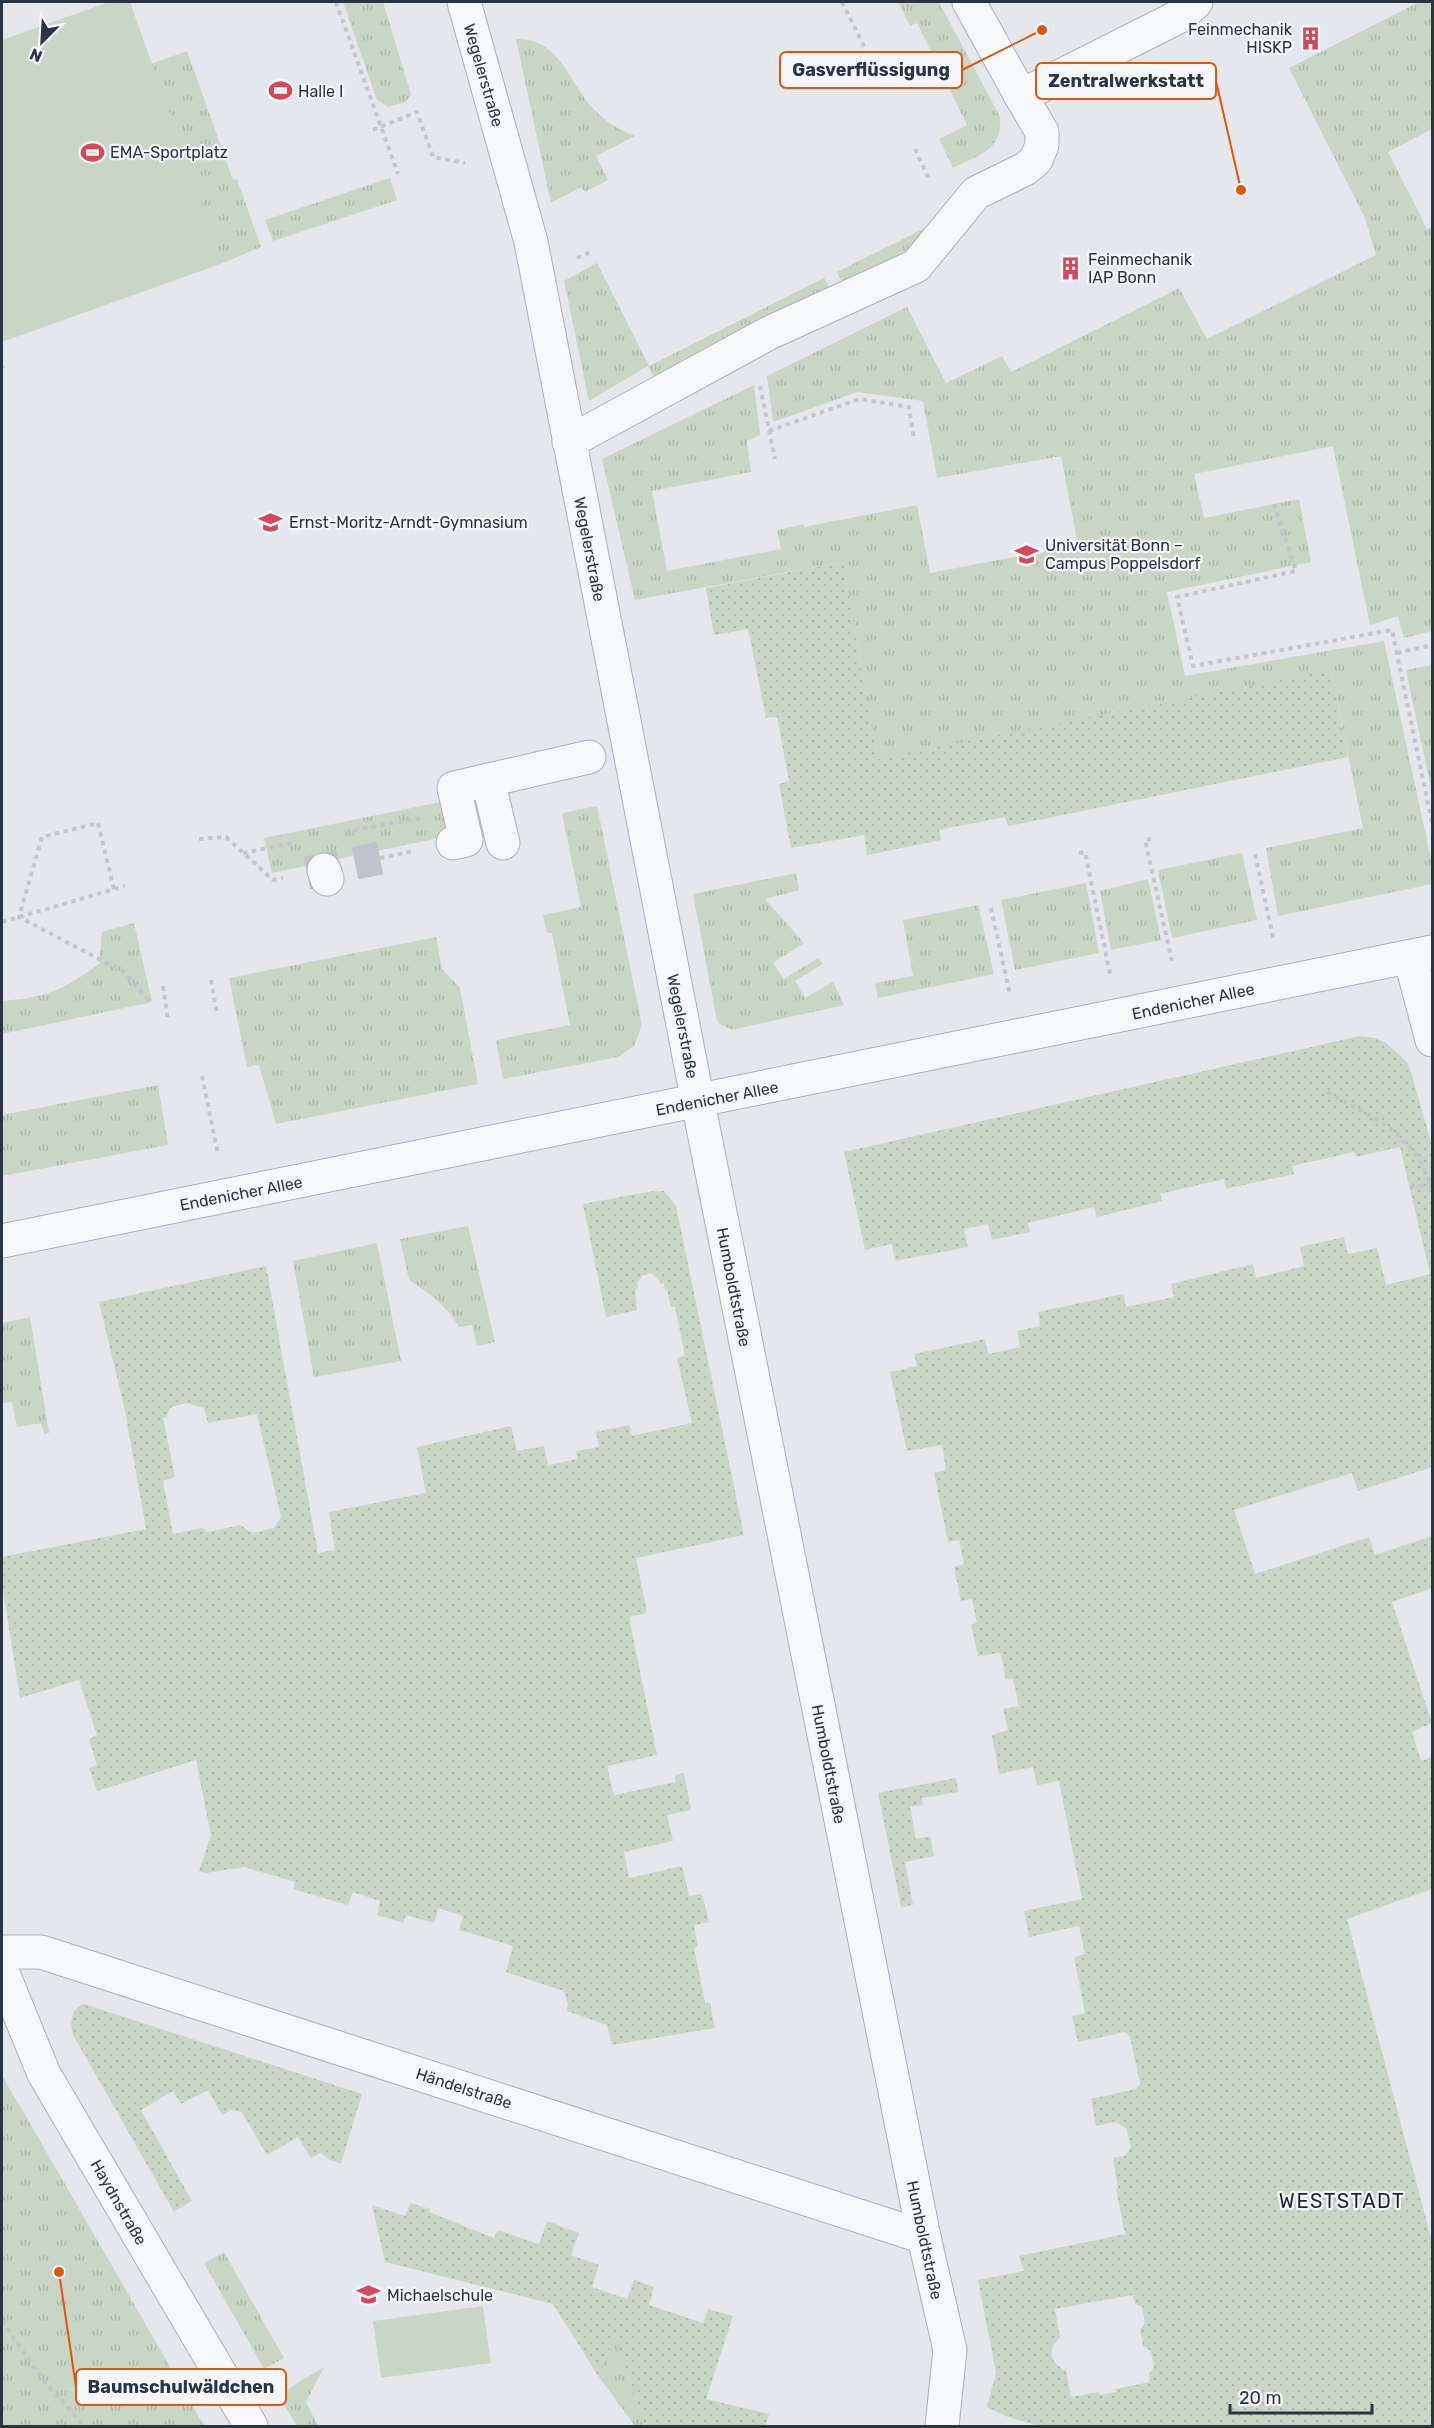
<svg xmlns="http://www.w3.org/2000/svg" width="1434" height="2428" viewBox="0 0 1434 2428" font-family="Rubik,sans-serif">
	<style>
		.grass { fill: url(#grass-tufts) }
		.garden { fill: url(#garden-dots); fill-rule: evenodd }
		.pitch { fill: #c9d6c5 }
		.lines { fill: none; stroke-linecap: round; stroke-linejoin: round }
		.minor-tunnel { stroke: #bfc3cb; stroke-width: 33; stroke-dasharray: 33 16; stroke-linecap: butt }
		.minor-casing { stroke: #a9aeb7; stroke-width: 35 }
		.path { stroke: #c2c5cb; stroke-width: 4; stroke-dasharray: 4.5 4.5; stroke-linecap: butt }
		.minor { stroke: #f7f8fa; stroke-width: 33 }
		.labels { text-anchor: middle; stroke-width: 4.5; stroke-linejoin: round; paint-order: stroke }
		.poi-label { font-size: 16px; fill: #2b3445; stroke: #f4f6f9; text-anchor: start }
		.street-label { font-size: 16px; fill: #2b3445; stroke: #f4f6f9 }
		.quarter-label { font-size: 20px; letter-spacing: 1.5px; fill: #1d2536; stroke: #f4f6f9 }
		.leader { fill: none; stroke: #df570f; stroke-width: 2 }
		.callout-dot { fill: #df570f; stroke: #f4f6f9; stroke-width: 2 }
		.callout { fill: #f4f6f9; stroke: #df570f; stroke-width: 2 }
		.callout-label { font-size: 18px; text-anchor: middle; font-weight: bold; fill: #2b3445 }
	</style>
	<defs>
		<pattern id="grass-tufts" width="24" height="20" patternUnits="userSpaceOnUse" patternTransform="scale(1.5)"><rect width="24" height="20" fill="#c9d6c5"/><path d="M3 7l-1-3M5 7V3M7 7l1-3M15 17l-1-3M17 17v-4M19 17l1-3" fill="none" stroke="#adb8ab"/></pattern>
		<pattern id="garden-dots" width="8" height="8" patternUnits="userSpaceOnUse" patternTransform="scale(1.5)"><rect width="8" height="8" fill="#c9d6c5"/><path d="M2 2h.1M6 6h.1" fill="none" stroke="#adb8ab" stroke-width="1.8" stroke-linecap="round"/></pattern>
	</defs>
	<rect width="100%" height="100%" fill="#e4e7ec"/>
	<g class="grass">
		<path d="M 343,2 L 383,2 L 411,94 L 406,102 L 388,107 L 377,100 Z"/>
		<path d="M 898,2 L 939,2 L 1000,117 C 1003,151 978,155 953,168 L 939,139 L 967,125 L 917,23 L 910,26 Z"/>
		<path d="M 1419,2 L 1432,2 L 1432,129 L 1388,152 L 1427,229 L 1432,227 L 1432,631 L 1404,638 L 1398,616 L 1370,625 L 1333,446 L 1194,474 L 1204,518 L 1299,499 L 1311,562 L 1167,592 L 1185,676 L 1384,641 L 1432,864 L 1432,884 L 1278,916 L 1266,848 L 1363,828 L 1331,671 L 877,759 L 843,562 L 635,600 L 602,459 L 754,385 L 760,435 L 747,441 L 751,472 L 652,491 L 667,571 L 781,549 L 777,530 L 804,524 L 804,527 L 917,505 L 930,573 L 1078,545 L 1061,456 L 937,478 L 923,401 L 857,392 L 773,422 L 767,376 L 907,307 L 946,383 L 1002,356 L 1011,372 L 1179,288 L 1207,339 L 1376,255 L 1365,218 L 1289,68 Z"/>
		<path d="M 516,39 C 558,38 567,77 589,104 C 602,119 616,129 635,136 L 596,156 L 608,180 L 585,192 L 581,187 L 551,203 Z"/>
		<path d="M 187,51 L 233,180 L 237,179 L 261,247 L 223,263 L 151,64 Z"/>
		<path d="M 390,178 L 397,200 L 273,241 L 265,220 Z"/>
		<path d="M 925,228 L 911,248 L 843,284 L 837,272 Z"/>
		<path d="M 597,263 L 649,366 L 824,278 L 831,290 L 654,377 L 648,366 L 589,401 L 564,281 Z"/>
		<path d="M 1432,665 L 1432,793 L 1406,670 Z"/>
		<path d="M 446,801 L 453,835 L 272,873 L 264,838 Z"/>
		<path d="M 597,806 L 642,1025 L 634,1046 L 618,1057 L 503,1079 L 496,1040 L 570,1025 L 552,933 L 547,933 L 543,915 L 581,907 L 562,813 Z"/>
		<path d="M 1242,853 L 1257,920 L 1172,938 L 1158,870 Z"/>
		<path d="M 796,873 L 799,890 L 765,899 L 804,943 L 773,963 L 784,979 L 818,958 L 823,964 L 795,981 L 805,998 L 833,982 L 844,1005 L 732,1030 L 718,1023 L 716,1016 L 693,894 Z"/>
		<path d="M 1148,879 L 1161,940 L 1111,950 L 1100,891 Z"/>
		<path d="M 1086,883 L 1099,953 L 1015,970 L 1001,900 Z"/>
		<path d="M 978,905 L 994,974 L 878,998 L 875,983 L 913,976 L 903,920 Z"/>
		<path d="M 134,923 L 152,1002 L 2,1034 L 2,1001 C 47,997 62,991 99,964 L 102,932 Z"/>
		<path d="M 436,937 L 442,969 L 460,988 L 478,1084 L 276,1124 L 259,1065 L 247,1067 L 229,978 Z"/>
		<path d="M 158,1085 L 168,1145 L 2,1176 L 2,1115 Z"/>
		<path d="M 468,1226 L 495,1342 L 477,1346 L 472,1325 L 459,1327 C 447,1306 429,1293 409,1280 L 400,1239 Z"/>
		<path d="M 377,1243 L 401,1361 L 314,1377 L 293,1261 Z"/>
		<path d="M 30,1317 L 49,1433 L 44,1434 L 41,1423 L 17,1427 L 12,1402 L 2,1403 L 2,1323 Z"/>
		<path d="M 2,2076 L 27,2118 L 204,2426 L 2,2426 Z"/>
		<path d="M 224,2252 L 284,2358 L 264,2369 L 204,2263 Z"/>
		<path d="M 615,2334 L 644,2426 L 635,2426 L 599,2377 Z"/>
		<path d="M 324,2367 L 306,2402 L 318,2426 L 297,2426 L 278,2395 Z"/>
	</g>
	<g class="garden">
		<path d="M 843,562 L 877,759 L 1331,670 L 1348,757 L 1008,826 L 1005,817 L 939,830 L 941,840 L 867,855 L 864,835 L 791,848 L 779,784 L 789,781 L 777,717 L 766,718 L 748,629 L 714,635 L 706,588 Z"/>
		<path d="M 1360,1036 L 1375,1038 L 1386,1043 L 1407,1062 L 1411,1072 L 1432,1145 L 1432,1274 L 1431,1275 L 1432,1280 L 1432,1467 L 1358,1491 L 1352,1473 L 1234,1510 L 1255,1574 L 1369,1537 L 1375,1555 L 1432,1536 L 1432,1588 L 1392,1602 L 1432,1723 L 1412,1732 L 1421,1761 L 1432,1757 L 1432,1889 L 1347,1919 L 1432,2242 L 1432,2426 L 1039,2426 L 1008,2417 L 987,2407 L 996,2373 L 978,2280 L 1024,2271 L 1019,2256 L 1125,2234 L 1116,2189 L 1118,2188 L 1113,2158 L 1125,2156 L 1131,2147 L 1126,2128 L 1115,2122 L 1096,2126 L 1091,2099 L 1136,2089 L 1140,2084 L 1130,2037 L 1125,2032 L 1078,2042 L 1072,2016 L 1085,2013 L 1074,1957 L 1085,1954 L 1079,1926 L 1029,1937 L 1024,1911 L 1082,1899 L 1059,1781 L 1037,1785 L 1033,1767 L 999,1774 L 992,1735 L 1008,1730 L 1003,1709 L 1019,1706 L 1013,1679 L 1006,1680 L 1001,1653 L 978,1656 L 971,1625 L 977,1623 L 972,1599 L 961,1601 L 954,1567 L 964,1564 L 959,1540 L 948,1542 L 934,1473 L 946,1470 L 942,1445 L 907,1451 L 890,1372 L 917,1366 L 914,1354 L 985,1339 L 988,1354 L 1020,1347 L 1017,1331 L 1040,1326 L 1038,1312 L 1123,1294 L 1126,1307 L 1174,1297 L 1171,1284 L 1253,1264 L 1256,1278 L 1304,1266 L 1300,1247 L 1344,1237 L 1348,1254 L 1377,1248 L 1386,1285 L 1430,1274 L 1400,1147 L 1356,1157 L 1354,1152 L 1292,1166 L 1294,1174 L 1226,1189 L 1224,1179 L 1160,1194 L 1162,1201 L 1097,1217 L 1094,1207 L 1028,1223 L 1030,1232 L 992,1240 L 988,1224 L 964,1229 L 968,1247 L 895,1261 L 892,1244 L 865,1250 L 844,1152 ZM 1133,2295 L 1135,2304 L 1142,2307 L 1145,2323 L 1140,2330 L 1143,2346 L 1151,2351 L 1154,2367 L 1149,2374 L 1150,2382 L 1115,2389 L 1116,2392 L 1099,2395 L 1099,2392 L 1071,2397 L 1066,2370 C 1050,2365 1046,2348 1060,2338 L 1055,2309 Z"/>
		<path d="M 653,1191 L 664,1191 L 676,1206 L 744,1535 L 636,1558 L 647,1613 L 629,1617 L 657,1755 L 607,1766 L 614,1795 L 676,1782 L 675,1775 L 684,1773 L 691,1810 L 667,1815 L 673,1841 L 624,1852 L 629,1878 L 682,1866 L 689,1896 L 702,1894 L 709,1922 L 694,1925 L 698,1946 L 694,1948 L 705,2003 L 710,2003 L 715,2028 L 612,2045 L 607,2025 L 567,2011 L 568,2005 L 564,1991 L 506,1972 L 513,1946 L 459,1930 L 463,1916 L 439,1908 L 434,1923 L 406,1915 L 403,1923 L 377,1915 L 380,1901 L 353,1892 L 348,1905 L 293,1889 L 295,1882 L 244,1867 L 206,1873 L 199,1871 L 211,1835 L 196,1760 L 97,1791 L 89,1768 L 97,1765 L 89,1739 L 97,1735 L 79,1680 L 20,1698 L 2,1584 L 2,1557 L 146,1529 L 124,1406 L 99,1302 L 266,1266 L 318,1553 L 335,1550 L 329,1512 L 426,1493 L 417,1447 L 511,1426 L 517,1451 L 544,1446 L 548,1465 L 577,1459 L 576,1451 L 599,1447 L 596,1432 L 629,1425 L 632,1436 L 692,1423 L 677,1358 L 685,1356 L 675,1307 L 671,1307 L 667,1289 L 665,1290 L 664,1283 L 660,1284 L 659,1280 L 651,1273 L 642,1276 L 637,1284 L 638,1288 L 635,1290 L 637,1310 L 606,1317 L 583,1204 ZM 187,1403 L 204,1408 L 208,1423 L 257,1414 L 281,1517 L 274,1528 L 252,1533 L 240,1525 L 208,1532 L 202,1528 L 173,1534 L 163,1481 L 175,1477 L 163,1418 L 166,1417 L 171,1407 Z"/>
		<path d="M 956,1778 L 958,1792 L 922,1798 L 923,1805 L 910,1807 L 916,1839 L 930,1836 L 934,1856 L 905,1862 L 913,1905 L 901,1907 L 878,1793 Z"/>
		<path d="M 84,2004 L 362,2094 L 341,2163 L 331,2161 L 321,2153 L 311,2158 L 298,2137 L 267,2155 L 242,2112 L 231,2110 L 222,2115 L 208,2090 L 181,2104 L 173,2091 L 141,2110 L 192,2201 L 174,2212 L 73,2035 C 70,2022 70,2009 84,2004 Z"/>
		<path d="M 410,2203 L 430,2209 L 429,2212 L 494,2238 L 498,2230 L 539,2244 L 547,2221 L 579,2233 L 571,2255 L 599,2265 L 592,2287 L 627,2299 L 634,2280 L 654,2287 L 649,2305 L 703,2323 L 708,2309 L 733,2316 L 706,2399 L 769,2414 L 766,2426 L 644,2426 L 615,2335 L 599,2377 L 553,2304 L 385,2262 L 372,2205 L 405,2216 Z"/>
	</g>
	<g class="pitch">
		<path d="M 109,2 L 130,2 L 223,263 L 2,342 L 2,40 Z"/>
		<path d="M 483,2306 L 491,2363 L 381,2378 L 373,2321 Z"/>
	</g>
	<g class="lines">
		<path class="minor-tunnel" d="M 307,873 L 380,858"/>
		<defs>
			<g id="minor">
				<path d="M 464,2 L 531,242 L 698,1102 L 924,2237 L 950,2350 L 942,2426"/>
				<path d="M 969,2 L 1021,96 L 1180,16 L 1196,2"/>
				<path d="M 569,442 L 769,333 L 916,266 L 976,193 L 1025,169 L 1036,160 L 1042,145 L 1042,132 L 1021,96"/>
				<path d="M 488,780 L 503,843"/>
				<path d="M 453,843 L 466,840 L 454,788 L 589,757"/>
				<path d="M 324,870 L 327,879"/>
				<path d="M 1410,957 L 1432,1040"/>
				<path d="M 2,1241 L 1432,952"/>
				<path d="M 2,1952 L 41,1952 L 924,2237"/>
				<path d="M 2,1971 L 44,2074 L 251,2426"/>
			</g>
		</defs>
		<use href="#minor" class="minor-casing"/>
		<g class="path">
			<path d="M 336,2 L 398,174"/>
			<path d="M 842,2 L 866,50"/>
			<path d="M 373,130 L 417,112 L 433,157 L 465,163"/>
			<path d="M 915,149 L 930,181"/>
			<path d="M 577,258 L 591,252"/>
			<path d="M 2,367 L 4,366"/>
			<path d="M 760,386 L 775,459"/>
			<path d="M 769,431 L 859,399 L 909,407 L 914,439"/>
			<path d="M 1274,504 L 1296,571 L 1177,597 L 1193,666 L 1392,630 L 1432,823"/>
			<path d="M 1397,653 L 1432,645"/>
			<path d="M 345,832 L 420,818"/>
			<path d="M 199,839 L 226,837 L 273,880 L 283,878"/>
			<path d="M 1151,839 L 1145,840 L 1172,961"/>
			<path d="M 243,853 L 293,843"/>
			<path d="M 1079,853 L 1085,852 L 1110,974"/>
			<path d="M 1255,854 L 1274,942"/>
			<path d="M 380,858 L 414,851"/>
			<path d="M 114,889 L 98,823 L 42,837 L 19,917 L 124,972 L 151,1003"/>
			<path d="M 991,908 L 1010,995"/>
			<path d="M 2,922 L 125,886"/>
			<path d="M 211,980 L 217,1014"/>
			<path d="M 163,986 L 168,1020"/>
			<path d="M 202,1076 L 218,1154"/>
			<path d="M 1327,1092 C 1375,1120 1418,1133 1432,1192"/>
			<path d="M 1410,1188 L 1430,1183"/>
			<path d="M 2,2321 L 43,2380 L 84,2426"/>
		</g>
		<use href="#minor" class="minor"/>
	</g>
	<defs>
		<symbol id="building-bare" viewBox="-9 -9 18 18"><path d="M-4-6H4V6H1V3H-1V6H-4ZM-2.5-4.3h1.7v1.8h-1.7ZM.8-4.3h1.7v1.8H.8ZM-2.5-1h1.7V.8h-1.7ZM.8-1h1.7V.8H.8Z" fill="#d1495b" stroke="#f4f6f9" stroke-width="2.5" paint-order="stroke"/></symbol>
		<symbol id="stadium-bare" viewBox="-9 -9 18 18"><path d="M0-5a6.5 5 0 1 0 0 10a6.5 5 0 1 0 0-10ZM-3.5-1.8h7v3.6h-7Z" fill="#d1495b" stroke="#f4f6f9" stroke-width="2.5" paint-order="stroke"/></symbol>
		<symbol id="school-bare" viewBox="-9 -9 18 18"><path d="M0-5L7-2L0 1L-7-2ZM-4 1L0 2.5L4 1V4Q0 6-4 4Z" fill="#d1495b" stroke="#f4f6f9" stroke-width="2.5" paint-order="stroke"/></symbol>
		<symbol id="university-bare" viewBox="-9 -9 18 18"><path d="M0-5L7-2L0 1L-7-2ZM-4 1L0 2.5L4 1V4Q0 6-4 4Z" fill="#d1495b" stroke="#f4f6f9" stroke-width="2.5" paint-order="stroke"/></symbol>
	</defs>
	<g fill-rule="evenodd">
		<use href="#building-bare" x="1294" y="22" width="33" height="33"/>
		<use href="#stadium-bare" x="264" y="74" width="33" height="33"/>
		<use href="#stadium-bare" x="76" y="136" width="33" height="33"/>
		<use href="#building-bare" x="1054" y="252" width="33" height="33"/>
		<use href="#school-bare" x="254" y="506" width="33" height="33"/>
		<use href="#university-bare" x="1010" y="538" width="33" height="33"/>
		<use href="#school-bare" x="352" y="2278" width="33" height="33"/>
	</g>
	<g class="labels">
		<g class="poi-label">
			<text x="1292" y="35" text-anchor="end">Feinmechanik<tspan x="1292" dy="18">HISKP</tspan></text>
			<text x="298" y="97">Halle I</text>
			<text x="110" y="158">EMA-Sportplatz</text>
			<text x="1088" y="265">Feinmechanik<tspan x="1088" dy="18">IAP Bonn</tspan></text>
			<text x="289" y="528">Ernst-Moritz-Arndt-Gymnasium</text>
			<text x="1045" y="551">Universität Bonn –<tspan x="1045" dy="18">Campus Poppelsdorf</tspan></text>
			<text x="387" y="2301">Michaelschule</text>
		</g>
		<g class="street-label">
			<text transform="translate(484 75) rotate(74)" y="6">Wegelerstraße</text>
			<text transform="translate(590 549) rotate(79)" y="6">Wegelerstraße</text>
			<text transform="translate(1193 1001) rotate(-12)" y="6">Endenicher Allee</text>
			<text transform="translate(683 1026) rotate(79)" y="6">Wegelerstraße</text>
			<text transform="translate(717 1098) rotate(-11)" y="6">Endenicher Allee</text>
			<text transform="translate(241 1193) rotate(-11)" y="6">Endenicher Allee</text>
			<text transform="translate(734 1287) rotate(79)" y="6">Humboldtstraße</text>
			<text transform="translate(829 1764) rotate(79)" y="6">Humboldtstraße</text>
			<text transform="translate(464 2088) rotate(18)" y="6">Händelstraße</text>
			<text transform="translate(119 2202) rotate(60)" y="6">Haydnstraße</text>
			<text transform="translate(925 2240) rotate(78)" y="6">Humboldtstraße</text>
		</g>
		<g class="quarter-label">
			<text x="1342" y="2208">WESTSTADT</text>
		</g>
	</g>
	<path class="leader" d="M1042 30L962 70M1241 190L1216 81M59 2272L76 2387"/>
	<g class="callout-dot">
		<circle cx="1042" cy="30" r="6"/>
		<circle cx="1241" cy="190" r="6"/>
		<circle cx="59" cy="2272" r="6"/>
	</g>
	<g class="callout">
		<rect x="780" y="52" width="182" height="36" rx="6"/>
		<rect x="1036" y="63" width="180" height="36" rx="6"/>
		<rect x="76" y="2369" width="210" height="36" rx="6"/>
	</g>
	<g class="callout-label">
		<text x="871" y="76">Gasverflüssigung</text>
		<text x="1126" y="87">Zentralwerkstatt</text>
		<text x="181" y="2393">Baumschulwäldchen</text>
	</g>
	<rect width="1434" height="2428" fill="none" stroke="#2b3445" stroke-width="6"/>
	<g transform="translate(42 42) rotate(204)" stroke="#f4f6f9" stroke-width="4.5" paint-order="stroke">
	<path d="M0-4.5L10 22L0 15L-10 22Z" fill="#2b3445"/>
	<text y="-9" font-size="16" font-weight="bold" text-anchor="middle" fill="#2b3445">N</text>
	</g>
	<path d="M1230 2404v9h142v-9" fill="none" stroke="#2b3445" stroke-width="3"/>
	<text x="1239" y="2404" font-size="18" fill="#2b3445" stroke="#f4f6f9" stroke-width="4.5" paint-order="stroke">20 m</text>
</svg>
